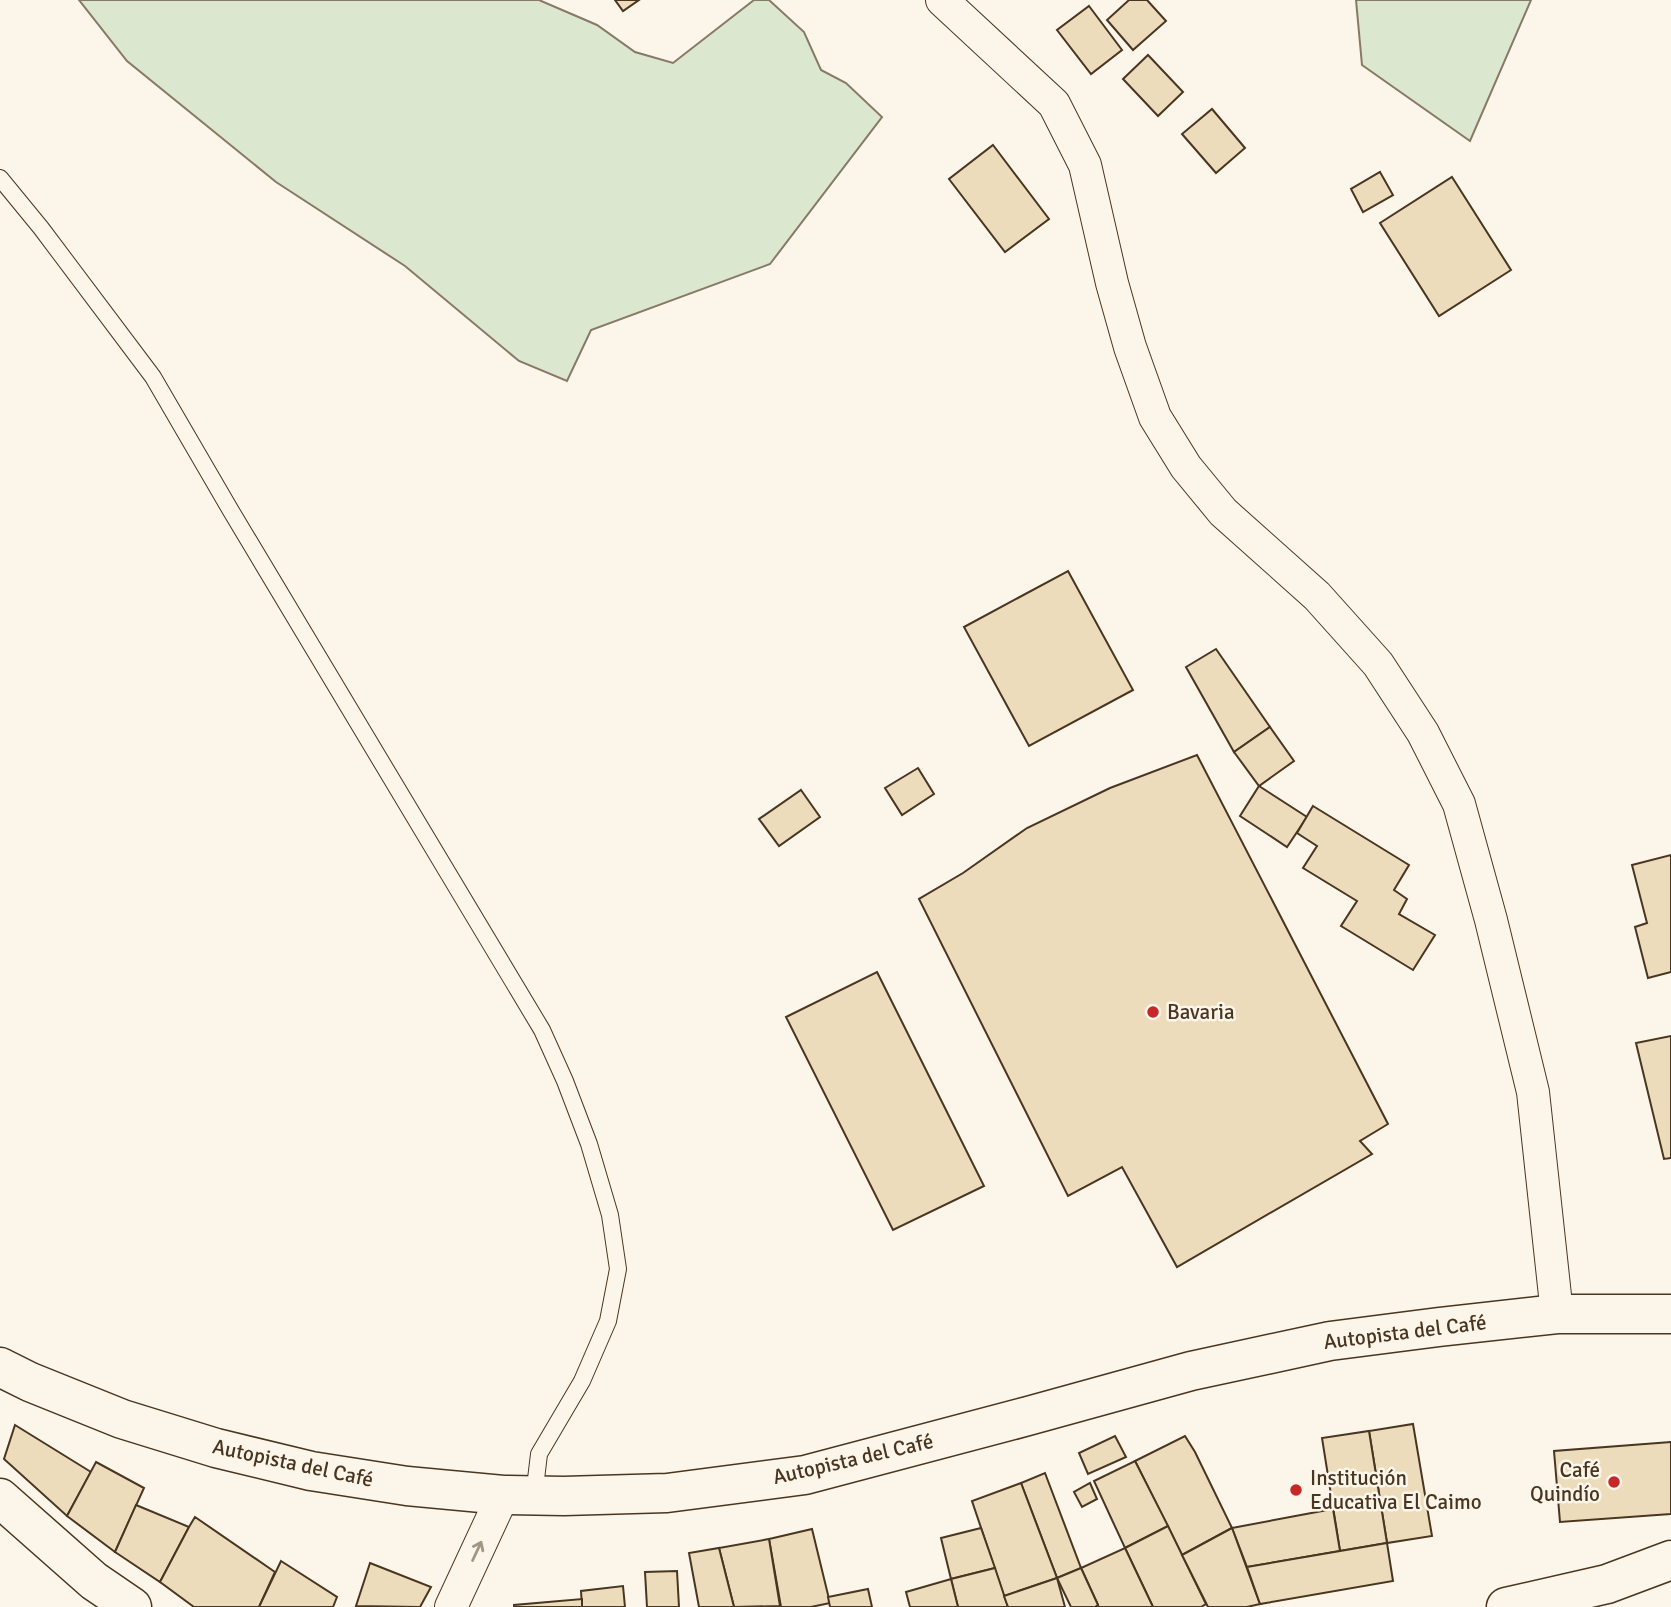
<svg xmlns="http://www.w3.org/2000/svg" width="1671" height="1607" viewBox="0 0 1671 1607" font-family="Signika,sans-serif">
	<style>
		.green { fill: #dce7d0; stroke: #887966; stroke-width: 2 }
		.building { fill: #ecdcbc; stroke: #4a3520; stroke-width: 2 }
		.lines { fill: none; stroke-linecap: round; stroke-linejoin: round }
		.service-casing { stroke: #4a3520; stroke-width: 18 }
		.minor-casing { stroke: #4a3520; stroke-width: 34 }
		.tertiary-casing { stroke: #4a3520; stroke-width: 41 }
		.trunk-casing { stroke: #4a3520; stroke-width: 41 }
		.service { stroke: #fbf6e9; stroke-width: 16 }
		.minor { stroke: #fbf6e9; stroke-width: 32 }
		.tertiary { stroke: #fbf6e9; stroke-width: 38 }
		.trunk { stroke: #fbf6e9; stroke-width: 38 }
		.oneway { stroke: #a29684 }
		.poi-dot { fill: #c62828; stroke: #fbf6e9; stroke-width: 2.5 }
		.labels { text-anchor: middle; stroke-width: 5; stroke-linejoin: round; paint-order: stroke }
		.poi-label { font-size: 21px; fill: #4a3520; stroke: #fbf6e9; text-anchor: start }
		.street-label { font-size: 21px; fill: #4a3520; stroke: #fbf6e9 }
	</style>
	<rect width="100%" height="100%" fill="#fbf6e9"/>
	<g class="green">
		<path d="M 79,0 L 539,0 L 597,25 L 635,52 L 673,63 L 754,0 L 769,0 L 804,32 L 821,70 L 846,83 L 882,117 L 770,264 L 591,330 L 567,381 L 519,361 L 405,266 L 276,182 L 127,61 Z"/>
		<path d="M 1356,0 L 1531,0 L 1470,141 L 1362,65 Z"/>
	</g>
	<g class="building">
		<path d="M 615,0 L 639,0 L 623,11 Z"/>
		<path d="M 1129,0 L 1147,0 L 1166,21 L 1133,50 L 1107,20 Z"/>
		<path d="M 1089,6 L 1122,50 L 1091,74 L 1057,30 Z"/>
		<path d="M 1148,55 L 1183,92 L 1158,116 L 1123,79 Z"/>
		<path d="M 1212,109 L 1245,148 L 1216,173 L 1182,134 Z"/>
		<path d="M 993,145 L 1049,219 L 1005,252 L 949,179 Z"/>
		<path d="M 1380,172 L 1393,195 L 1363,212 L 1351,189 Z"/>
		<path d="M 1452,177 L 1511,270 L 1439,316 L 1380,223 Z"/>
		<path d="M 1068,571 L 1133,690 L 1029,746 L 964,627 Z"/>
		<path d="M 1216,649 L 1270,727 L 1234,752 L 1186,667 Z"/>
		<path d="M 1270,727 L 1294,761 L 1259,786 L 1234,752 Z"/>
		<path d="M 1197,755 L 1388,1124 L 1360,1141 L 1372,1154 L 1177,1267 L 1122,1167 L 1068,1196 L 919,899 L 963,873 L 1027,828 L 1110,788 Z"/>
		<path d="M 918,768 L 934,794 L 902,815 L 885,788 Z"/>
		<path d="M 1259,786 L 1307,817 L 1287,847 L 1240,816 Z"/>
		<path d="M 801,790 L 820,817 L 779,846 L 759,819 Z"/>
		<path d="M 1313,806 L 1409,865 L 1394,890 L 1407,899 L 1399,914 L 1435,935 L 1413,970 L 1341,926 L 1357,901 L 1303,868 L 1317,846 L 1297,833 Z"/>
		<path d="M 1671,855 L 1671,972 L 1648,978 L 1635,927 L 1647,923 L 1632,865 Z"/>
		<path d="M 877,972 L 984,1186 L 893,1230 L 786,1017 Z"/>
		<path d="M 1671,1036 L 1671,1158 L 1664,1159 L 1636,1043 Z"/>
		<path d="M 1413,1424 L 1432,1536 L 1387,1543 L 1369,1431 Z"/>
		<path d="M 15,1425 L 91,1472 L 67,1516 L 4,1459 Z"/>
		<path d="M 1369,1431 L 1387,1543 L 1340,1551 L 1322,1438 Z"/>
		<path d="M 1115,1436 L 1126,1457 L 1088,1474 L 1079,1453 Z"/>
		<path d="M 1185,1436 L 1195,1452 L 1232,1528 L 1182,1555 L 1135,1461 Z"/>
		<path d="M 1671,1442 L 1671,1514 L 1560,1522 L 1554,1451 Z"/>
		<path d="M 1135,1461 L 1168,1526 L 1125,1548 L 1094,1481 Z"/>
		<path d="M 96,1462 L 144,1488 L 115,1552 L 67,1516 Z"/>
		<path d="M 1045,1473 L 1081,1568 L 1057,1578 L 1021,1483 Z"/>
		<path d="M 1021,1483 L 1057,1578 L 1004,1596 L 972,1501 Z"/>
		<path d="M 1090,1483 L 1097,1499 L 1082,1507 L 1074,1492 Z"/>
		<path d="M 136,1505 L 189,1527 L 160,1582 L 115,1552 Z"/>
		<path d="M 1333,1509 L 1340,1551 L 1247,1567 L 1232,1528 Z"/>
		<path d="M 195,1517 L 275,1572 L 259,1607 L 194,1607 L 160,1582 L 189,1527 Z"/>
		<path d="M 1168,1526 L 1206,1604 L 1201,1607 L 1153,1607 L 1125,1548 Z"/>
		<path d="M 981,1528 L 995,1568 L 951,1579 L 941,1538 Z"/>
		<path d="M 1232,1528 L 1260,1604 L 1247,1607 L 1208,1607 L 1182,1555 Z"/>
		<path d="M 812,1529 L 830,1603 L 811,1607 L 781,1607 L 769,1539 Z"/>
		<path d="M 769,1539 L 780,1606 L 734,1607 L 719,1548 Z"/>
		<path d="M 1387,1543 L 1393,1581 L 1260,1604 L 1247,1567 Z"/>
		<path d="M 719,1548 L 734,1607 L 699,1607 L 689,1553 Z"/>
		<path d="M 1125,1548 L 1153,1607 L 1095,1607 L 1098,1605 L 1081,1568 Z"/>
		<path d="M 281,1561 L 337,1597 L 333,1607 L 259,1607 Z"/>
		<path d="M 370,1563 L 431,1587 L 420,1607 L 356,1606 Z"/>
		<path d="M 995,1568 L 1008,1607 L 958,1607 L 951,1579 Z"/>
		<path d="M 1081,1568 L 1098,1605 L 1095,1607 L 1071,1607 L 1057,1578 Z"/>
		<path d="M 677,1571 L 679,1607 L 647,1607 L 645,1572 Z"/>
		<path d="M 1057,1578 L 1065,1607 L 1008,1607 L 1004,1596 Z"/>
		<path d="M 951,1579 L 958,1607 L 910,1607 L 906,1592 Z"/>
		<path d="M 623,1586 L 625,1607 L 582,1607 L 581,1591 Z"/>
		<path d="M 868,1589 L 872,1607 L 830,1607 L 828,1597 Z"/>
		<path d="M 582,1599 L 582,1607 L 514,1607 L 514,1605 Z"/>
	</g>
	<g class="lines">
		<defs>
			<path id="service" d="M 0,178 L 41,228 L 153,377 L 231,511 L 542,1030 L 565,1081 L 589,1144 L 610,1215 L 618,1269 L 608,1321 L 582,1381 L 539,1454 L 534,1496"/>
			<g id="minor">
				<path d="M 942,0 L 1054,104 L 1085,165 L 1112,283 L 1130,347 L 1155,417 L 1186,467 L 1223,512 L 1317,596 L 1378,664 L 1423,733 L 1459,804 L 1491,920 L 1533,1092 L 1557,1314"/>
				<path d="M 451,1607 L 503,1495"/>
			</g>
			<g id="tertiary">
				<path d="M 0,1498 L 94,1581 L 132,1607"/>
				<path d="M 1506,1607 L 1607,1584 L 1671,1560"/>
			</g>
			<path id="trunk" d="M 0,1367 L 30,1382 L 122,1419 L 216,1448 L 311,1471 L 407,1486 L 503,1495 L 564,1496 L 667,1493 L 805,1475 L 1028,1416 L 1191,1371 L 1330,1341 L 1439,1327 L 1557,1314 L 1671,1314"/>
		</defs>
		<use href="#service" class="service-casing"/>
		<use href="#minor" class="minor-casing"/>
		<use href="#tertiary" class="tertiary-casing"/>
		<use href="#trunk" class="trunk-casing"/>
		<use href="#service" class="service"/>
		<use href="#minor" class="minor"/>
		<use href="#tertiary" class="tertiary"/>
		<use href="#trunk" class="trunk"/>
	</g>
	<defs><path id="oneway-shaft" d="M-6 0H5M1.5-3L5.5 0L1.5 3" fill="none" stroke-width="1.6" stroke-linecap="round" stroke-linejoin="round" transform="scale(1.75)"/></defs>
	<use class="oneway" href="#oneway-shaft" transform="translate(477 1551) rotate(-65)"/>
	<g class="poi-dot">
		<circle cx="1153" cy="1012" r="7"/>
		<circle cx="1614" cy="1482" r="7"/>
		<circle cx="1296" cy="1490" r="7"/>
	</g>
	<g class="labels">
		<g class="poi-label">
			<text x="1167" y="1019">Bavaria</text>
			<text x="1600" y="1477" text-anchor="end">Café<tspan x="1600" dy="24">Quindío</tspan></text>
			<text x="1310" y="1485">Institución<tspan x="1310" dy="24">Educativa El Caimo</tspan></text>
		</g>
		<g class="street-label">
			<text transform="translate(1405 1332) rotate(-7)" y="7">Autopista del Café</text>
			<text transform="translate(853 1459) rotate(-13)" y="7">Autopista del Café</text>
			<text transform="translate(293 1463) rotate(12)" y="7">Autopista del Café</text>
		</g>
	</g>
</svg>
